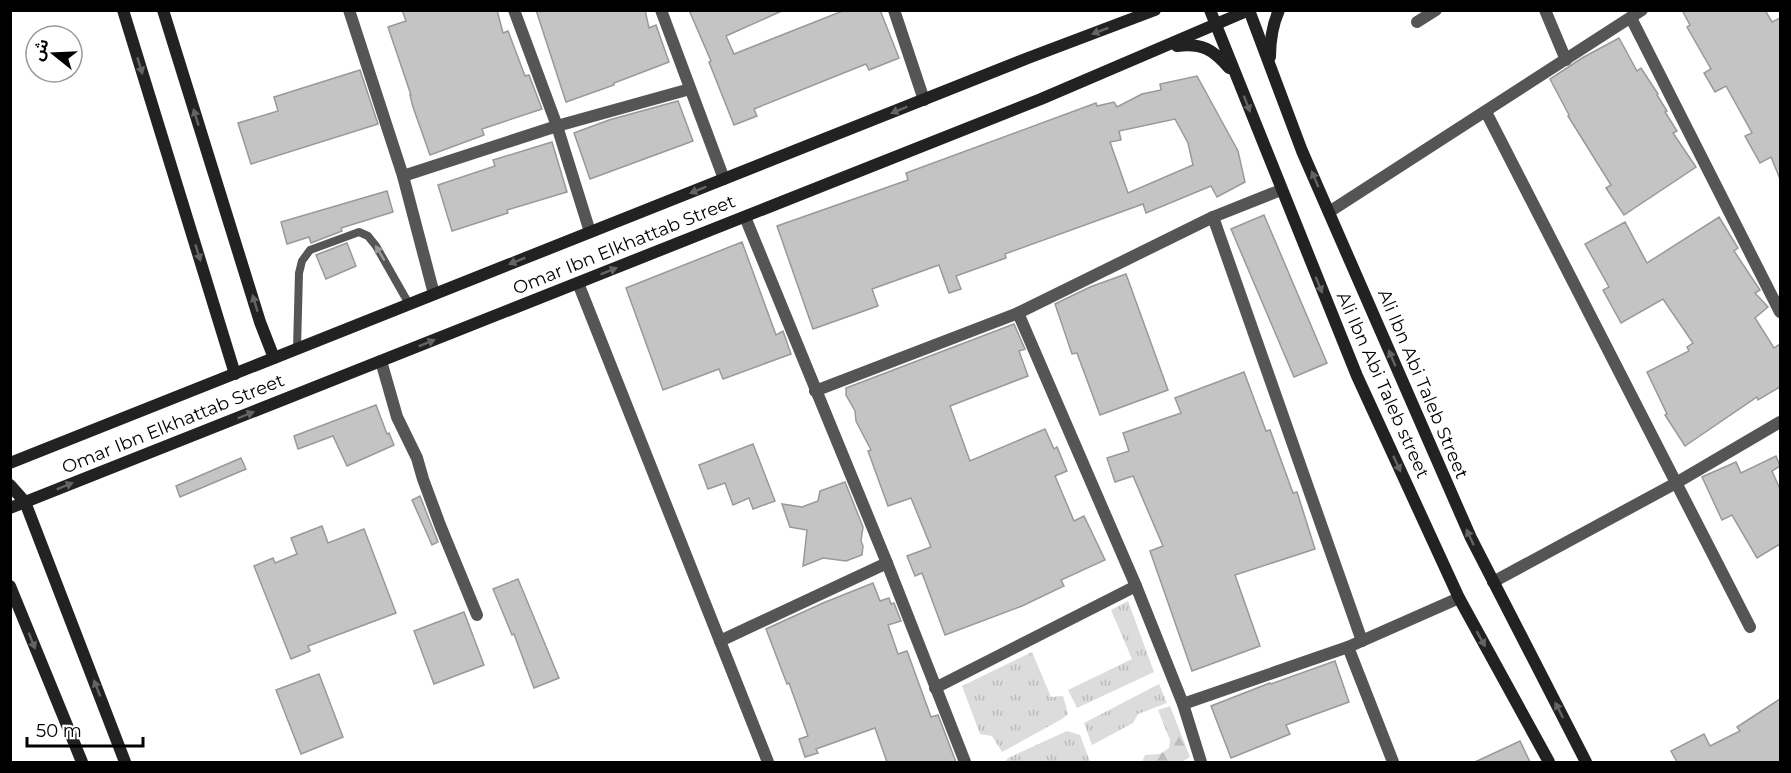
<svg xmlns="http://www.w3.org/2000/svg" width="1791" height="773" viewBox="0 0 1791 773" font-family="Montserrat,'Noto Sans Arabic',sans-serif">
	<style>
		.grass { fill: url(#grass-tufts) }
		.forest { fill: url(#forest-firs) }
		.building { fill: #c4c4c4; stroke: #999; stroke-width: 1.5; fill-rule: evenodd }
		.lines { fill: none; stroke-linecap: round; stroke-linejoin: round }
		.lane { stroke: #555; stroke-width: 8 }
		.street { stroke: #555; stroke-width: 12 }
		.secondary { stroke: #222; stroke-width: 12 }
		.oneway { fill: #646464 }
		.oneway2 { fill: #999 }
		.labels { text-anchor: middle; stroke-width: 5; stroke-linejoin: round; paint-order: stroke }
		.street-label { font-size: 18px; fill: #000; stroke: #fff }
	</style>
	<defs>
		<pattern id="grass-tufts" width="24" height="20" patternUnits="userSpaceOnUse" patternTransform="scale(1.5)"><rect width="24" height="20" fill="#dcdcdc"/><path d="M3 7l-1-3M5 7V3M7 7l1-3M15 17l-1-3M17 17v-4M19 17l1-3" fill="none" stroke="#bbb"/></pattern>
		<pattern id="forest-firs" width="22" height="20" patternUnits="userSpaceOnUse" patternTransform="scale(1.5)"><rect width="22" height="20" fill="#dcdcdc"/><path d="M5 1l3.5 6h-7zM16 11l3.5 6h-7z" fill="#bbb"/></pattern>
	</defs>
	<rect width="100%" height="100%" fill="#fff"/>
	<g class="grass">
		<path d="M 1128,601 L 1154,672 L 1077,708 L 1068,690 L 1132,659 L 1111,610 Z"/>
		<path d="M 1032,652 L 1051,697 L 1063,696 L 1068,714 L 1062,719 L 1002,752 L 992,736 L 980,734 L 962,686 Z"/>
		<path d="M 1159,684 L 1167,703 L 1138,714 L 1133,723 L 1092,745 L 1084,723 Z"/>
		<path d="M 1067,731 L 1080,735 L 1090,762 L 1005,762 L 1008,758 Z"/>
	</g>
	<path class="forest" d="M 1170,706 L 1190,757 L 1182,762 L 1142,762 L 1145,755 L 1160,754 L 1169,748 L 1170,740 L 1158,710 Z"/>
	<g class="building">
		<path d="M 402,10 L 497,10 L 503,33 L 508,31 L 525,76 L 529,75 L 542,109 L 482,129 L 484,135 L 430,155 L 413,107 L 410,95 L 411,95 L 388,27 L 406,21 Z"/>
		<path d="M 536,10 L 645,10 L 649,28 L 656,25 L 669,62 L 614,83 L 614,85 L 566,102 Z"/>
		<path d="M 689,10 L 784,10 L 726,36 L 734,54 L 845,10 L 880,10 L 899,58 L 869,70 L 866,64 L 754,109 L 757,116 L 734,125 L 709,62 L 711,61 Z"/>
		<path d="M 1682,10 L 1765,10 L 1772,22 L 1780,18 L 1780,179 L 1771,157 L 1760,163 L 1745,136 L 1752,133 L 1726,86 L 1715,92 L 1704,73 L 1711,69 L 1687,27 L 1690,25 Z"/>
		<path d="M 1619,38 L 1637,71 L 1641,68 L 1658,94 L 1657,95 L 1667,111 L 1665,112 L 1677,131 L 1673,133 L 1696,167 L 1624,215 L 1606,188 L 1611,185 L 1568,116 L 1569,115 L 1550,79 L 1582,58 Z"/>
		<path d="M 360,70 L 378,124 L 251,164 L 238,123 L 278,111 L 274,97 Z"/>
		<path d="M 1197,76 L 1238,151 L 1245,182 L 1217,197 L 1211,186 L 1146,213 L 1143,204 L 1005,254 L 1006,258 L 956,276 L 961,289 L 949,293 L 939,265 L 872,289 L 878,306 L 813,329 L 777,226 L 908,180 L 906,173 L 1096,103 L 1097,106 L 1114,102 L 1117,107 L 1142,94 L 1161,90 L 1160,84 ZM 1175,119 L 1188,143 L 1193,165 L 1128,193 L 1110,142 L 1121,140 L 1119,131 Z"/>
		<path d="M 678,101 L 693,141 L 590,179 L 574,133 L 609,120 Z"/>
		<path d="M 552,142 L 567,192 L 507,210 L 508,213 L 452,231 L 438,185 L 495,166 L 493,160 Z"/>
		<path d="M 387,191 L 393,212 L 341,228 L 342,231 L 311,243 L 309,237 L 287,244 L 281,222 Z"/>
		<path d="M 1264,215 L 1327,363 L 1294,377 L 1231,229 Z"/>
		<path d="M 1719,217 L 1738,248 L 1734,251 L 1760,290 L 1755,293 L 1768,307 L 1755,318 L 1774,348 L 1780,344 L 1780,387 L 1758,400 L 1757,397 L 1685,446 L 1665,415 L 1667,414 L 1647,372 L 1689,351 L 1687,347 L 1693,343 L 1663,299 L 1621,323 L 1603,290 L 1609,287 L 1585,244 L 1625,222 L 1647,263 Z"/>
		<path d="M 742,242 L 776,335 L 783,331 L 791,354 L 723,379 L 719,369 L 663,390 L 626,288 Z"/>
		<path d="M 347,243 L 356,266 L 326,279 L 316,255 Z"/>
		<path d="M 1126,274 L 1168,390 L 1100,415 L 1077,353 L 1072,354 L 1055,304 L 1090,287 Z"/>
		<path d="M 1014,324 L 1025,349 L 1019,351 L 1028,376 L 950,406 L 970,461 L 1045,429 L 1054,449 L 1057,447 L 1067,471 L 1055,476 L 1074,521 L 1084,516 L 1105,560 L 1061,580 L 1064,586 L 1022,606 L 945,635 L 922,573 L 915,576 L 907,556 L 931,547 L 911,498 L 888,506 L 868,451 L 871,450 L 856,421 L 855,411 L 846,395 L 846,388 Z"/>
		<path d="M 1244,372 L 1266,431 L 1270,430 L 1293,493 L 1297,492 L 1315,549 L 1235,575 L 1260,646 L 1192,671 L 1150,551 L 1163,546 L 1133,476 L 1115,482 L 1107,458 L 1129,451 L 1123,433 L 1181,413 L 1175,398 Z"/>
		<path d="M 376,405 L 387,434 L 389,433 L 394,445 L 347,466 L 333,436 L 298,449 L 294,436 Z"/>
		<path d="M 753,444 L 775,501 L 753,509 L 749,498 L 733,505 L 725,483 L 708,489 L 699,465 Z"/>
		<path d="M 1776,456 L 1780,466 L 1772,471 L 1780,489 L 1780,544 L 1757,558 L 1732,515 L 1722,520 L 1702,477 L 1736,462 L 1741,473 Z"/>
		<path d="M 241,458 L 246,469 L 180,497 L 176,486 Z"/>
		<path d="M 845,482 L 863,527 L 861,541 L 863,546 L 862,555 L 846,561 L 823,558 L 803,566 L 807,530 L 790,527 L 782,504 L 802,507 L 818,501 L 820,491 Z"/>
		<path d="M 420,496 L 438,542 L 432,545 L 412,500 Z"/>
		<path d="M 322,526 L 328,543 L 364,529 L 396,613 L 308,646 L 310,651 L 291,659 L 254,566 L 273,558 L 275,563 L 297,554 L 291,538 Z"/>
		<path d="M 518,579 L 559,678 L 534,688 L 514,634 L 512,635 L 493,589 Z"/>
		<path d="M 873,583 L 880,601 L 889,598 L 891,604 L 894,603 L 901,621 L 888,625 L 898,654 L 907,651 L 931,717 L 938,715 L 956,762 L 887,762 L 875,728 L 816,749 L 818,753 L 805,757 L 799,739 L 808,736 L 789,683 L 787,684 L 766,629 L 823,603 Z"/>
		<path d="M 464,612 L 484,665 L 434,684 L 414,631 Z"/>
		<path d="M 1335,661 L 1349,702 L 1286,725 L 1290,734 L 1231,758 L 1211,706 L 1270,683 L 1271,684 Z"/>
		<path d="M 319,674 L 343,737 L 301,754 L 276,690 Z"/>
		<path d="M 1780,699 L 1780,762 L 1677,762 L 1671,751 L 1704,734 L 1710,746 L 1740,731 L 1737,727 Z"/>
		<path d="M 1520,741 L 1530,762 L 1475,762 Z"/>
	</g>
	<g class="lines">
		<path class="lane" d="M 297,349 L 299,273 L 302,261 L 310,250 L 359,232 L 368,236 L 376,246 L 409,304"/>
		<g class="street">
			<path d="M 349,10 L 403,176 L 434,294"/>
			<path d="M 514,10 L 557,126 L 590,232"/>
			<path d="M 661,10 L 724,179"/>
			<path d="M 894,10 L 924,100"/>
			<path d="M 1545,10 L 1566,60"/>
			<path d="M 1631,18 L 1780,312"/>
			<path d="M 1417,22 L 1436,10"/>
			<path d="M 1486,112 L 1750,627"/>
			<path d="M 403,176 L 557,126 L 690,89"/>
			<path d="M 1329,212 L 1642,10"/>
			<path d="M 745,217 L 887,563 L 965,762"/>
			<path d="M 1213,217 L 1362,641"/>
			<path d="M 578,283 L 768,762"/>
			<path d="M 1018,313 L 1136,586 L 1183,704 L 1201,762"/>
			<path d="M 381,361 L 397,417 L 417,458 L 423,479 L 440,525 L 477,615"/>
			<path d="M 815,391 L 1018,313 L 1213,217 L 1281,190"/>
			<path d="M 1493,582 L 1676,483 L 1780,422"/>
			<path d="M 720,641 L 887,563"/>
			<path d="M 1348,647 L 1393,762"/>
			<path d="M 935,688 L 1136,586"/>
			<path d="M 1183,704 L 1348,647 L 1459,598"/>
		</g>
		<g class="secondary">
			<path d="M 123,10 L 235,374"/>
			<path d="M 163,10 L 260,322 L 274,358"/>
			<path d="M 1210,10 L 1357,376 L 1459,598 L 1549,762"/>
			<path d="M 1249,10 L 1302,151 L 1471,538 L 1586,762"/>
			<path d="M 1177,46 C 1202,43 1213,49 1229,68"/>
			<path d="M 1270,57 C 1270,40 1272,26 1279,10"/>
			<path d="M 10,463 L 1028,58 L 1155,10"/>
			<path d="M 10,485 L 25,502 L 125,762"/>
			<path d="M 10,508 L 1041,99 L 1249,10"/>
			<path d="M 10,586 L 82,762"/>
		</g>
	</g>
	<defs><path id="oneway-solid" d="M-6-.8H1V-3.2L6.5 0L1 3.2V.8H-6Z" transform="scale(1.5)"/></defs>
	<g class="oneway">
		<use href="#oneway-solid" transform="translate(1100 31) rotate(159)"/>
		<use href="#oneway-solid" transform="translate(140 66) rotate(73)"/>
		<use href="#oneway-solid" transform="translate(1247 104) rotate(69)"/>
		<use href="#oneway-solid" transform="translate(899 110) rotate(158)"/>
		<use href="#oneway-solid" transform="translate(196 117) rotate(-107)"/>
		<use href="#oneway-solid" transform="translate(1315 179) rotate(-113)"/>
		<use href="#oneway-solid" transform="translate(698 190) rotate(158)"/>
		<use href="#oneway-solid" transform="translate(198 253) rotate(73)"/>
		<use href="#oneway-solid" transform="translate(517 261) rotate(158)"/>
		<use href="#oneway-solid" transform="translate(609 271) rotate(-22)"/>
		<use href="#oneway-solid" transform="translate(1319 285) rotate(68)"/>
		<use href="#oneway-solid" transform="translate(255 303) rotate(-107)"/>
		<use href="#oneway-solid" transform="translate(427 343) rotate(-22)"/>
		<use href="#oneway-solid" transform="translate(1392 358) rotate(-113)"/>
		<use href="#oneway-solid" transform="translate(246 415) rotate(-22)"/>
		<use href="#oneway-solid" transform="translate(1397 464) rotate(65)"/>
		<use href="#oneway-solid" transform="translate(65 486) rotate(-22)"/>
		<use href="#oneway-solid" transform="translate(1470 537) rotate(-115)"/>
		<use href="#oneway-solid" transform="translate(1481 639) rotate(61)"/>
		<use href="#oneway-solid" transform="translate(32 641) rotate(68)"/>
		<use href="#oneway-solid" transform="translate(97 688) rotate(-111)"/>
		<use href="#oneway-solid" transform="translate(1559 710) rotate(-117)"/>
	</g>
	<use class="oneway2" href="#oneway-solid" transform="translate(380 253) rotate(-121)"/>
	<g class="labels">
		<g class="street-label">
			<text transform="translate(624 245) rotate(-22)" y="6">Omar Ibn Elkhattab Street</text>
			<text transform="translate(1423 384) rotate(67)" y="6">Ali Ibn Abi Taleb Street</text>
			<text transform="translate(1383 385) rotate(66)" y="6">Ali Ibn Abi Taleb street</text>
			<text transform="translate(173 424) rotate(-22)" y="6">Omar Ibn Elkhattab Street</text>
		</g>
	</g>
	<rect width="1791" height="773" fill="none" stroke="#000000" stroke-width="24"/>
	<g transform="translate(54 54) rotate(288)"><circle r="28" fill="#ffffff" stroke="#999999" stroke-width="1.5"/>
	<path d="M0-4.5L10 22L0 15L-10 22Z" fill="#000000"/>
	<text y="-9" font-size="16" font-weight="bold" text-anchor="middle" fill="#000000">ش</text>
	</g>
	<path d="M27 737v9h116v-9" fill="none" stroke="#000000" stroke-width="3"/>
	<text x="36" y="737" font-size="18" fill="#000000" stroke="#ffffff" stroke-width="4.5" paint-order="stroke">50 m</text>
</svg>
